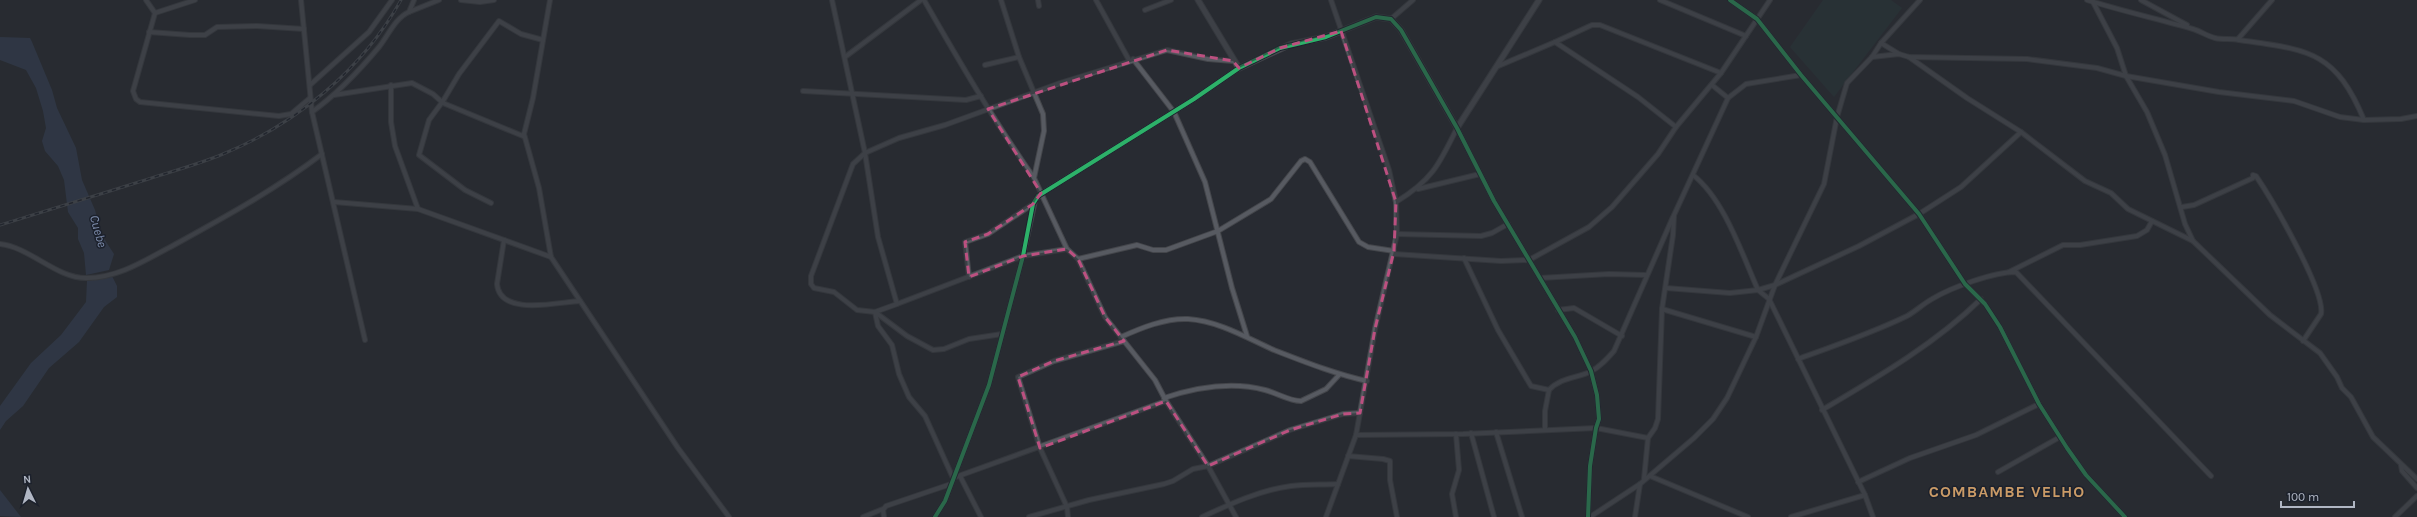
<svg xmlns="http://www.w3.org/2000/svg" width="2417" height="517" viewBox="0 0 2417 517" font-family="Karla,sans-serif">
	<style>
		.green { fill: #29383b }
		.water { fill: #38445b }
		.lines { fill: none; stroke-linecap: round; stroke-linejoin: round }
		.minor-casing { stroke: #44464b; stroke-width: 6 }
		.tertiary-casing { stroke: #44464b; stroke-width: 7 }
		.minor { stroke: #575a61; stroke-width: 4 }
		.tertiary { stroke: #575a61; stroke-width: 5 }
		.rail-casing { stroke: #56595f; stroke-width: 3 }
		.rail { stroke: #1c212c; stroke-width: 1.5; stroke-dasharray: 4.5; stroke-linecap: butt }
		.cycleway-casing { stroke: #1c212c; stroke-width: 6 }
		.cycleway { stroke: #2db169; stroke-width: 4 }
		.marked { fill: none; stroke: #bc5080; stroke-width: 3; stroke-dasharray: 8 5; stroke-linejoin: round }
		.labels { text-anchor: middle; stroke-width: 3; stroke-linejoin: round; paint-order: stroke }
		.water-label { font-size: 13px; font-style: italic; fill: #7c8baa; stroke: #1c212c }
		.district-label { font-size: 16px; font-weight: bold; letter-spacing: 1px; fill: #ca9b67; stroke: #1c212c }
	</style>
	<rect width="100%" height="100%" fill="#282b32"/>
	<path class="green" d="M 1823,0 L 1891,0 L 1902,8 L 1834,97 L 1790,47 Z"/>
	<g class="water">
		<path d="M 0,37 L 30,38 L 32,42 L 52,90 L 57,108 L 76,148 L 82,180 L 95,210 L 101,234 L 114,254 L 109,270 L 86,275 L 84,253 L 78,239 L 78,228 L 68,212 L 64,180 L 58,166 L 45,151 L 42,141 L 46,128 L 43,111 L 36,88 L 26,70 L 0,60 Z"/>
		<path d="M 112,276 L 117,286 L 117,297 L 104,307 L 79,342 L 49,368 L 23,406 L 6,421 L 0,430 L 0,406 L 31,363 L 61,335 L 86,302 L 87,281 Z"/>
		<path d="M 0,490 L 21,517 L 0,516 Z"/>
	</g>
	<g class="lines">
		<defs>
			<g id="minor">
				<path d="M 146,0 L 155,13"/>
				<path d="M 195,0 L 155,13 L 133,91 L 136,99 L 140,102 L 279,116 L 291,114 L 310,98"/>
				<path d="M 301,0 L 312,112 L 365,340"/>
				<path d="M 461,0 L 480,2 L 494,0"/>
				<path d="M 550,0 L 533,98 L 524,134 L 539,188 L 551,257 L 678,448 L 729,517"/>
				<path d="M 832,0 L 865,153 L 878,237 L 897,304 L 1023,256 L 1067,249"/>
				<path d="M 924,0 C 959,61 994,121 1034,178"/>
				<path d="M 1001,0 L 1019,57 L 1043,114 L 1044,131 L 1034,178 L 1067,249 L 1078,259 L 1105,317 L 1155,380 L 1166,401 L 1208,466 L 1236,517"/>
				<path d="M 1038,0 L 1039,6"/>
				<path d="M 1096,0 L 1129,60"/>
				<path d="M 1660,0 L 1746,36"/>
				<path d="M 1730,0 L 1757,19 L 1801,75 L 1919,214 L 1965,284 L 1985,304 L 2000,327 L 2039,404 L 2067,448 L 2086,475 L 2125,517"/>
				<path d="M 2087,0 C 2122,11 2158,19 2193,29 C 2200,31 2207,36 2215,38 C 2223,40 2231,38 2239,40 C 2308,50 2335,50 2364,120"/>
				<path d="M 2092,0 L 2117,48 L 2126,76 L 2147,112 L 2165,155 L 2185,224 L 2193,241 L 2270,315 L 2320,353 L 2337,377 L 2342,388 L 2351,397 L 2373,437 L 2417,479"/>
				<path d="M 2141,0 L 2187,25"/>
				<path d="M 1145,10 L 1171,0"/>
				<path d="M 409,12 L 439,0"/>
				<path d="M 1391,19 L 1413,0"/>
				<path d="M 149,32 L 190,35 L 205,35 L 217,27 L 257,26 L 304,29"/>
				<path d="M 2238,39 L 2272,0"/>
				<path d="M 1881,43 L 1899,54"/>
				<path d="M 845,57 L 921,0"/>
				<path d="M 1872,57 L 1899,54 L 1909,57 L 2027,59 L 2097,68 L 2126,76 L 2219,92 L 2294,101 L 2340,117 L 2364,120 L 2401,119 L 2417,116"/>
				<path d="M 1909,57 L 1967,98 L 2021,132 L 2085,181 L 2111,193 L 2128,209 L 2193,241"/>
				<path d="M 1133,59 L 1174,112 L 1205,182 L 1232,288 L 1247,336"/>
				<path d="M 985,65 L 1019,57"/>
				<path d="M 1496,67 L 1555,42"/>
				<path d="M 310,85 L 369,32 L 392,0"/>
				<path d="M 391,85 L 391,122 L 395,146 L 418,209"/>
				<path d="M 803,91 L 966,100 L 981,96"/>
				<path d="M 334,95 L 412,83 L 433,94 L 443,103 L 523,136 L 524,134"/>
				<path d="M 1728,98 L 1746,84 L 1801,75"/>
				<path d="M 312,112 C 337,94 359,71 379,47 C 388,36 395,18 409,12 L 414,0"/>
				<path d="M 1676,127 L 1638,97 L 1555,42 L 1592,25 L 1600,25 L 1721,73"/>
				<path d="M 1457,128 L 1494,201 L 1575,337 L 1591,371 L 1597,395 L 1599,419 L 1596,428 L 1590,466 L 1588,517"/>
				<path d="M 1693,175 C 1724,199 1742,254 1758,290 L 1769,299 L 1865,495 L 1873,517"/>
				<path d="M 1418,189 L 1480,174"/>
				<path d="M 334,202 L 418,209 L 551,257"/>
				<path d="M 1396,202 C 1432,180 1439,165 1457,128"/>
				<path d="M 491,203 L 465,190 L 419,155 L 429,120 L 443,101 L 459,74 L 499,21 L 521,34 L 543,40"/>
				<path d="M 2182,207 L 2194,205 L 2253,178 L 2253,175 L 2256,176 C 2271,198 2326,292 2321,314 L 2303,341"/>
				<path d="M 1397,234 L 1481,236 L 1492,233 L 1508,224"/>
				<path d="M 504,240 L 497,284 C 500,317 558,302 580,301"/>
				<path d="M 0,244 C 30,247 57,279 87,278 C 119,278 147,259 174,245 C 225,217 276,189 322,154"/>
				<path d="M 1394,254 L 1501,261 L 1529,260 L 1589,227 L 1612,207 L 1658,154 L 1676,127 L 1721,73 L 1770,0"/>
				<path d="M 1464,258 L 1498,330 L 1531,386 L 1549,390"/>
				<path d="M 1078,259 L 1137,245 L 1153,250 L 1166,250 L 1218,231 L 1271,199 L 1301,161 L 1305,159 L 1310,162 L 1359,242 L 1368,247 L 1394,251"/>
				<path d="M 2009,272 L 2063,245 L 2080,245 L 2137,236 L 2147,230 L 2152,221"/>
				<path d="M 969,277 L 965,242 L 988,234 L 1033,204"/>
				<path d="M 1540,278 L 1609,274 L 1646,275"/>
				<path d="M 1666,288 L 1730,293 L 1758,290 L 1775,285 L 1859,246 L 1919,214 L 1961,187 L 2021,132"/>
				<path d="M 897,304 L 875,312 L 857,310 L 834,292 L 814,288 L 811,284 L 811,276 L 853,164 L 865,153 L 899,138 L 945,125 L 1060,83 L 1167,50 L 1208,59 L 1233,61"/>
				<path d="M 1662,309 L 1756,337"/>
				<path d="M 1558,310 L 1574,308 L 1622,336"/>
				<path d="M 875,312 L 878,326 L 892,345 L 899,374 L 909,397 L 925,416 L 953,478 L 1166,401"/>
				<path d="M 875,312 L 907,336 L 933,350 L 944,349 L 969,339 L 1002,334"/>
				<path d="M 1121,337 C 1141,328 1165,318 1188,319 C 1219,321 1247,338 1274,350 C 1305,362 1335,374 1367,381"/>
				<path d="M 1798,359 C 1834,346 1872,333 1907,316 C 1916,311 1923,304 1932,299 C 1952,287 1994,272 2016,272 L 2211,476"/>
				<path d="M 1164,398 C 1197,387 1231,381 1265,390 C 1277,393 1289,401 1301,401 L 1326,389 L 1339,375"/>
				<path d="M 1822,410 C 1878,377 1935,344 1981,299"/>
				<path d="M 1545,429 L 1545,411 L 1549,390 C 1560,378 1576,378 1590,372 C 1600,367 1607,359 1614,351 L 1673,217"/>
				<path d="M 1496,432 L 1522,517"/>
				<path d="M 1471,433 L 1494,517"/>
				<path d="M 1356,435 L 1463,434 L 1596,428 L 1648,438"/>
				<path d="M 1348,456 L 1383,459 L 1390,461 L 1390,480 L 1397,517"/>
				<path d="M 2401,465 L 2402,471 L 2417,488"/>
				<path d="M 1998,472 L 2060,437"/>
				<path d="M 960,476 L 981,517"/>
				<path d="M 1650,476 L 1748,517"/>
				<path d="M 1644,479 L 1648,438 L 1655,428 L 1658,419 L 1662,309 L 1673,235 L 1674,215 L 1728,98 L 1712,85"/>
				<path d="M 1858,482 L 1910,458 L 1976,435 L 2039,404"/>
				<path d="M 863,517 L 883,509"/>
				<path d="M 884,517 L 883,510 L 886,506 L 951,484"/>
				<path d="M 935,517 L 945,501 L 989,385 L 1023,256 L 1035,200 L 1041,194 L 1194,99 L 1239,68"/>
				<path d="M 1029,517 L 1089,500 L 1164,484 L 1173,481 L 1193,469 L 1208,466 L 1290,430 L 1343,414 L 1360,413"/>
				<path d="M 1068,517 L 1067,507 L 1040,448 L 1018,377 L 1054,361 L 1124,341"/>
				<path d="M 1202,517 C 1230,504 1260,490 1291,486 C 1306,484 1322,485 1338,484"/>
				<path d="M 1326,517 L 1356,435 L 1375,329 L 1397,234 L 1396,202 L 1389,170 L 1331,0"/>
				<path d="M 1456,517 L 1452,494 L 1459,470 L 1456,434"/>
				<path d="M 1590,517 L 1640,484 L 1694,438 L 1713,419 L 1727,398 L 1756,337 L 1775,285 L 1824,184 L 1837,117 L 1847,83 L 1872,57 L 1881,43 L 1920,0"/>
				<path d="M 1635,517 L 1640,484"/>
				<path d="M 1791,517 L 1865,495"/>
				<path d="M 2395,517 L 2417,496"/>
			</g>
			<path id="tertiary" d="M 1198,0 L 1239,68 L 1291,44 L 1326,37 L 1376,17 L 1391,19 L 1401,30 L 1457,128 L 1539,0"/>
		</defs>
		<use href="#minor" class="minor-casing"/>
		<use href="#tertiary" class="tertiary-casing"/>
		<use href="#minor" class="minor"/>
		<use href="#tertiary" class="tertiary"/>
		<defs>
			<path id="rail" d="M 0,225 C 48,210 95,196 142,181 C 169,172 197,165 223,154 C 296,124 362,70 401,0"/>
		</defs>
		<use href="#rail" class="rail-casing"/>
		<use href="#rail" class="rail"/>
		<defs>
			<g id="cycleway">
				<path d="M 1730,0 L 1757,19 L 1801,75 L 1919,214 L 1965,284 L 1985,304 L 2000,327 L 2039,404 L 2067,448 L 2086,475 L 2125,517"/>
				<path d="M 935,517 L 945,501 L 989,385 L 1023,256 L 1033,204 L 1038,196 L 1194,99 L 1239,68 L 1280,48 L 1326,37 L 1376,17 L 1391,19 L 1401,30 L 1457,128 L 1494,201 L 1575,337 L 1591,371 L 1597,395 L 1599,419 L 1596,428 L 1590,466 L 1588,517"/>
			</g>
		</defs>
		<use href="#cycleway" class="cycleway-casing"/>
		<use href="#cycleway" class="cycleway"/>
	</g>
	<path d="M0 0H2417V517H0ZM 1341,31 L 1396,202 L 1394,251 L 1375,329 L 1360,413 L 1343,414 L 1290,430 L 1208,466 L 1166,401 L 1040,448 L 1018,377 L 1054,361 L 1124,341 L 1105,317 L 1078,259 L 1067,249 L 1023,256 L 969,277 L 965,242 L 988,234 L 1033,204 L 1041,193 L 988,109 L 1167,50 L 1233,61 L 1239,68 L 1280,48 Z" fill="#282b32" fill-opacity=".55" fill-rule="evenodd"/>
	<path class="marked" d="M 1341,31 L 1396,202 L 1394,251 L 1375,329 L 1360,413 L 1343,414 L 1290,430 L 1208,466 L 1166,401 L 1040,448 L 1018,377 L 1054,361 L 1124,341 L 1105,317 L 1078,259 L 1067,249 L 1023,256 L 969,277 L 965,242 L 988,234 L 1033,204 L 1041,193 L 988,109 L 1167,50 L 1233,61 L 1239,68 L 1280,48 Z"/>
	<g class="labels">
		<g class="water-label">
			<text transform="translate(99 231) rotate(74)" y="5">Cuebe</text>
		</g>
		<g class="district-label">
			<text x="2007" y="497">COMBAMBE VELHO</text>
		</g>
	</g>
	<g transform="translate(28 489) rotate(355)" stroke="#1c212c" stroke-width="3" paint-order="stroke">
	<path d="M0-3L7 15L0 10L-7 15Z" fill="#b1b7c4"/>
	<text y="-6" font-size="11" font-weight="bold" text-anchor="middle" fill="#b1b7c4">N</text>
	</g>
	<path d="M2281 501v6h73v-6" fill="none" stroke="#b1b7c4" stroke-width="2"/>
	<text x="2287" y="501" font-size="12" fill="#b1b7c4" stroke="#1c212c" stroke-width="3" paint-order="stroke">100 m</text>
</svg>
